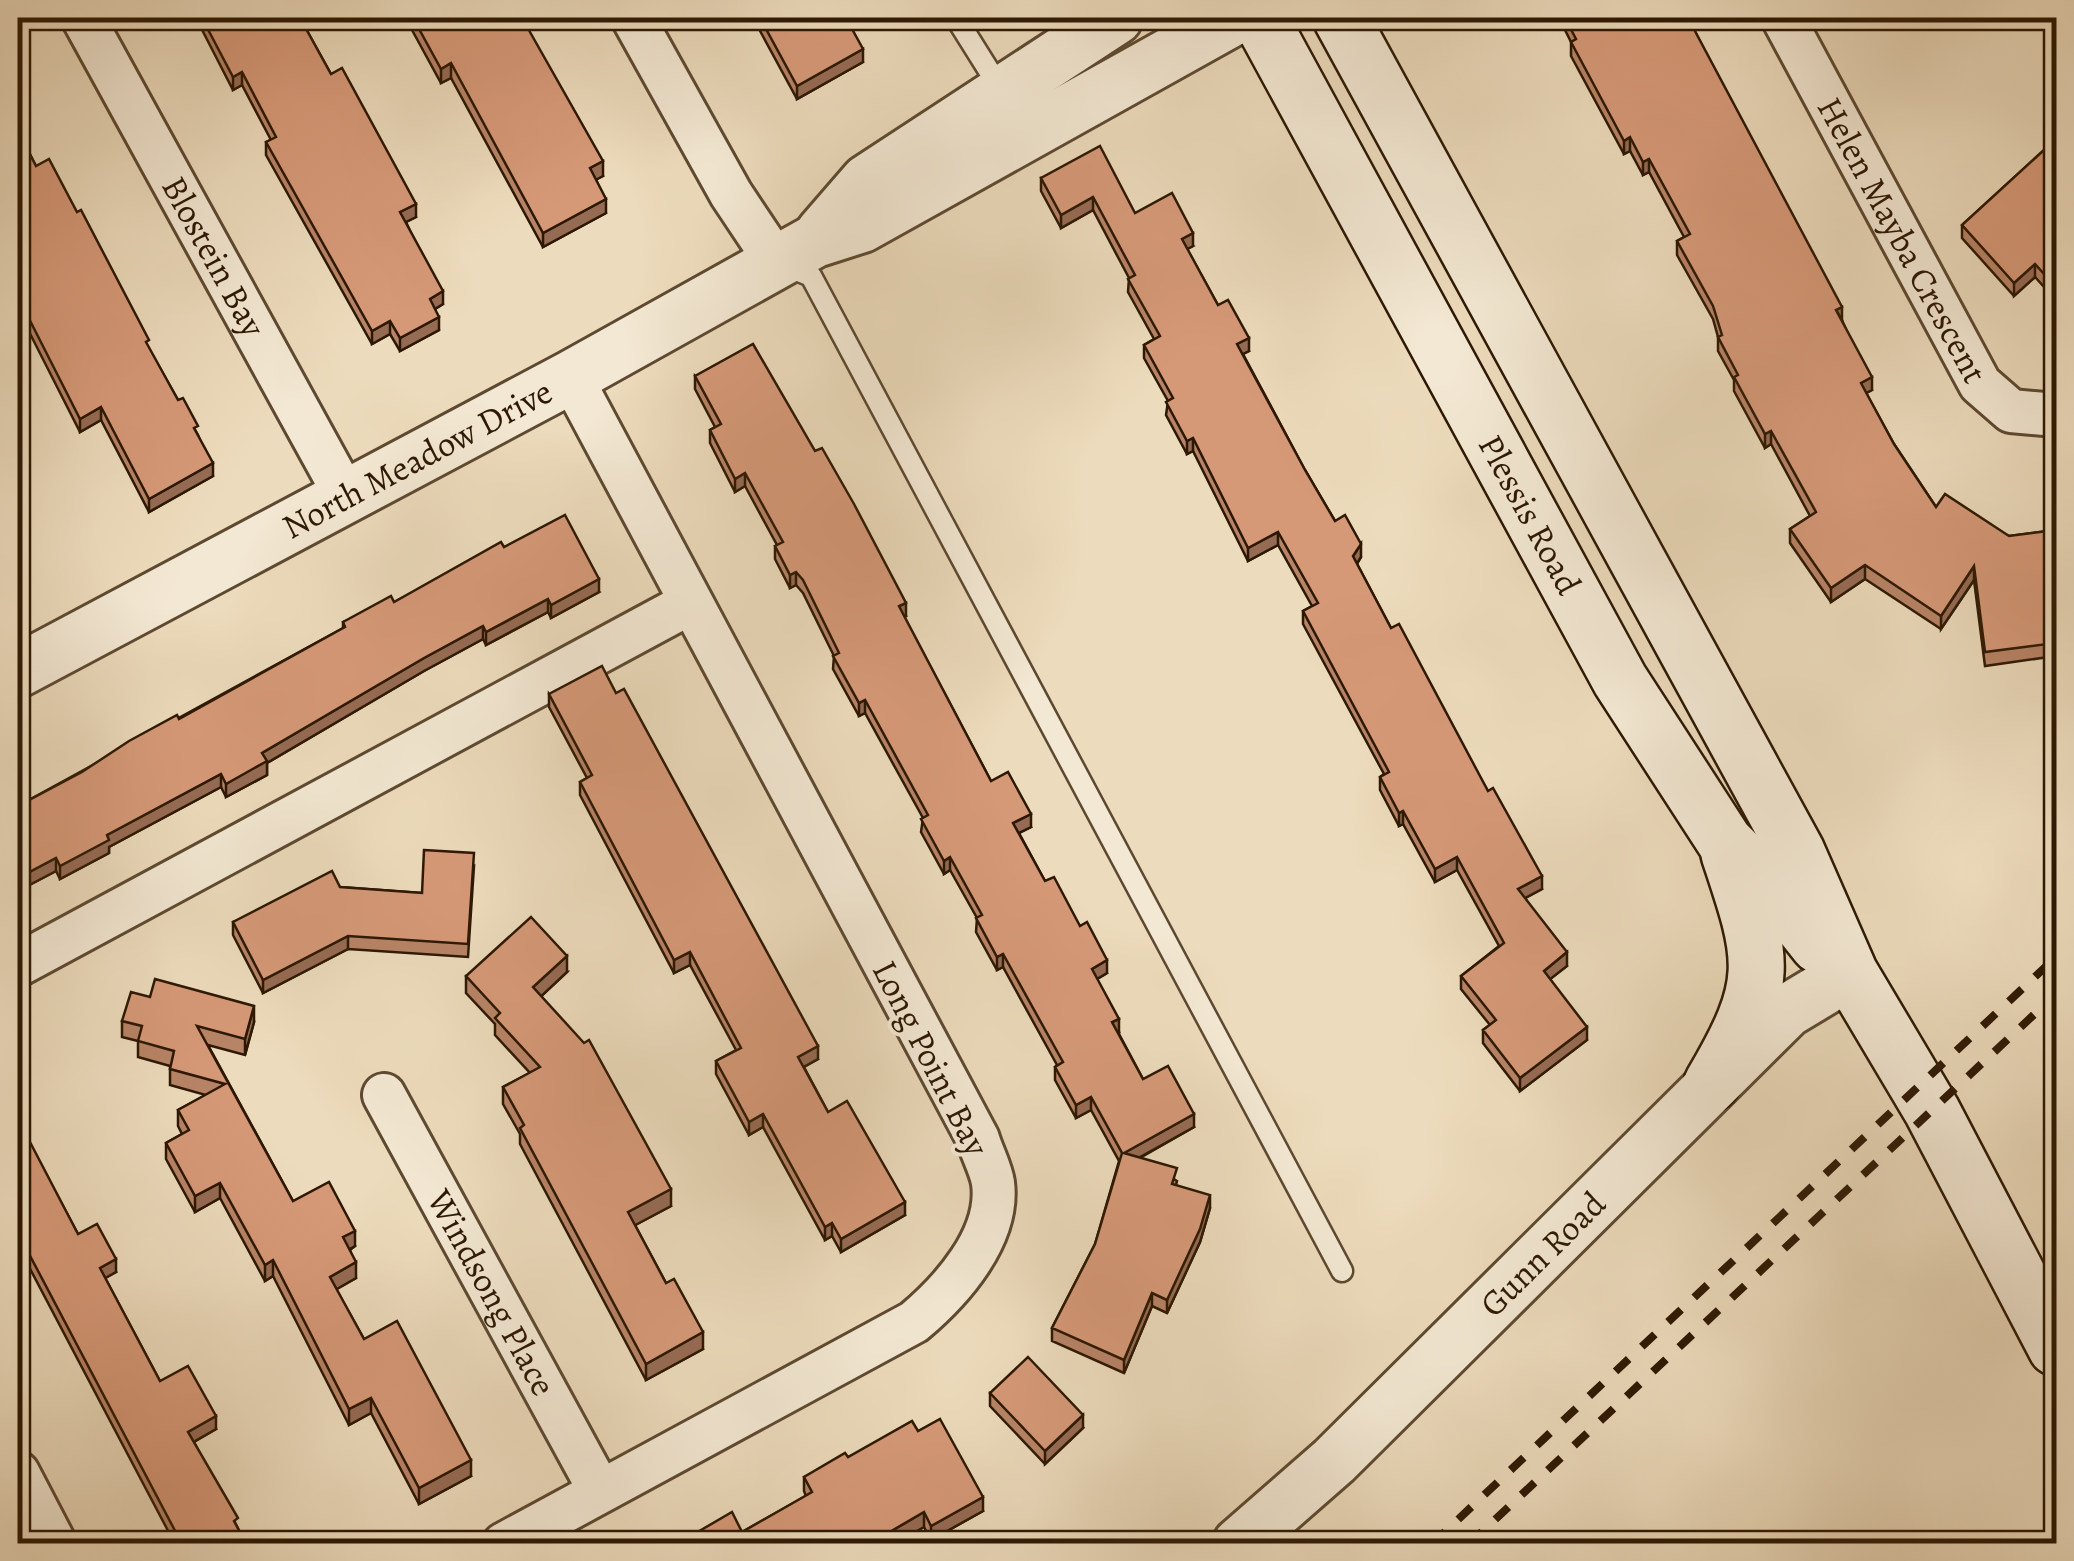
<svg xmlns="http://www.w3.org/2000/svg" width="2074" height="1561" viewBox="0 0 2074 1561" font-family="Alegreya,serif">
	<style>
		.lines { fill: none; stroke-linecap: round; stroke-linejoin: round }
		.service-casing { stroke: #5d4931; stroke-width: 25 }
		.minor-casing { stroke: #5d4931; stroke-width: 48 }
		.tertiary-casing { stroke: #5d4931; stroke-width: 58 }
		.secondary-casing { stroke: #2d1803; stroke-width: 60 }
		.service { stroke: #f3e8d3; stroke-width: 20 }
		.minor { stroke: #f3e8d3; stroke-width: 42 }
		.tertiary { stroke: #f3e8d3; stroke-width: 52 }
		.secondary { stroke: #f3e8d3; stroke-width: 55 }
		.rail { stroke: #2d1803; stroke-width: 8; stroke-dasharray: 18 18; stroke-linecap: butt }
		.wall { fill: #b88467; stroke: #2d1803; stroke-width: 2.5 }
		.shaded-wall { fill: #966b54; stroke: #2d1803; stroke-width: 2.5 }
		.building { fill: #d69978; stroke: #2d1803; stroke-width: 2.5 }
		.labels { text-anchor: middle; stroke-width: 8; stroke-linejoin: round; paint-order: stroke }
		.street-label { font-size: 35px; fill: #2d1803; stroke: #f3e8d3 }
	</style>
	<rect width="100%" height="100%" fill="#ecdbbc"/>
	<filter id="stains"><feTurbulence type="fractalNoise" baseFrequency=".002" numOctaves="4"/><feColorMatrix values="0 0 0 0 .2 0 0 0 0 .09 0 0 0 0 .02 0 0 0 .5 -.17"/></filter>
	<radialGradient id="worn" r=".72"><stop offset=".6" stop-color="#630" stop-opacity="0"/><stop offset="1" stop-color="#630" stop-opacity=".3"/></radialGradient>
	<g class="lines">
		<defs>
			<g id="service">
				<path d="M 956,18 L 1003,93"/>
				<path d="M 784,265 L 811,276 L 1342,1271"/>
			</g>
			<g id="minor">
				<path id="s1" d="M 83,18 L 345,495"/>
				<path d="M 633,18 L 731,194 L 777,263"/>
				<path id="s2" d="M 1783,18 L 1980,384 L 2011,411 L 2056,415"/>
				<path d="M 18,965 L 690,603"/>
				<path id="s3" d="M 384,1095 L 600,1491"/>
				<path d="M 18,1473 L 55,1544"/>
				<path d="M 504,1544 L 914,1322 C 951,1291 1000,1237 993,1183 C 991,1169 982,1153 978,1139 L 571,377"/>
			</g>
			<g id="tertiary">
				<path d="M 822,233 L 867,181 L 1116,18"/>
				<path id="s4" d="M 18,671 L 571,377 L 815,241 L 862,226 L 1235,18"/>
				<path id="s5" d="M 1239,1544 L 1334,1461 L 1787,1011 L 1850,973"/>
			</g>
			<g id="secondary">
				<path id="s6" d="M 1260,18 L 1620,680 L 1725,842 L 1780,897 L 1818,945"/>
				<path d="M 1341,18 L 1797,852 L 1850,973 L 1932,1111 L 2056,1348"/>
				<path d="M 1712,1083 C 1771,983 1765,961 1729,854"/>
			</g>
		</defs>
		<use href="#service" class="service-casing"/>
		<use href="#minor" class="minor-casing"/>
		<use href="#tertiary" class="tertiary-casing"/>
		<use href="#secondary" class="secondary-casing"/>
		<use href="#service" class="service"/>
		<use href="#minor" class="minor"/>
		<use href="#tertiary" class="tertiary"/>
		<use href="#secondary" class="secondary"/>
		<g class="rail">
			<path d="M 1432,1544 L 2056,957"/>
			<path d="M 1469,1544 L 2056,994"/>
		</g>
	</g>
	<g class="wall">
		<path d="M 196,18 L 300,18 L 331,74 L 416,217 L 406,222 L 443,304 L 435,309 L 439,330 L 400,351 L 390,334 L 372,344 L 266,155 L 266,142 L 271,140 L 242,85 L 233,90 Z"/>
		<path d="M 412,18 L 522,18 L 603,176 L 596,179 L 606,213 L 543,247 L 451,78 L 441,83 L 412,30 Z"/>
		<path d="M 753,18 L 846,18 L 863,62 L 797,99 Z"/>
		<path d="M 1559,18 L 1688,18 L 1842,320 L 1872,390 L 1866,393 L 1894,444 L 1936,507 L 2009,536 L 2056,530 L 2056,656 L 1985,666 L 1974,580 L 1941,629 L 1865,579 L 1831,602 L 1790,543 L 1790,529 L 1810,516 L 1771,444 L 1765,448 L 1734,391 L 1734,380 L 1718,351 L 1718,337 L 1713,319 L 1677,255 L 1677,241 L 1684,237 L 1649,172 L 1643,175 L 1630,151 L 1624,154 L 1571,56 L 1571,42 Z"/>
		<path d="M 18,131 L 36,166 L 149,349 L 198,435 L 213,476 L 149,512 L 101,420 L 80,432 L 18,310 Z"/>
		<path d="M 2056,139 L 2054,298 L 2035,277 L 2014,296 L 1962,238 L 1962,225 Z"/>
		<path d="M 1041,178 L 1135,213 L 1193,246 L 1187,249 L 1218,305 L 1249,351 L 1243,354 L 1305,470 L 1335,521 L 1361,557 L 1357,564 L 1391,628 L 1488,791 L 1542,889 L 1525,898 L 1567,966 L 1550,979 L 1587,1040 L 1520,1091 L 1483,1043 L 1483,1030 L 1490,1025 L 1461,989 L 1461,976 L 1499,946 L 1457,870 L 1435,882 L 1403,824 L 1399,826 L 1380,790 L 1380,777 L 1384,774 L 1303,624 L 1303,611 L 1312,606 L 1278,545 L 1248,561 L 1193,451 L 1187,454 L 1166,415 L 1168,401 L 1144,358 L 1144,345 L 1154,339 L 1128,292 L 1129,278 L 1093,210 L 1061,228 L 1041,191 Z"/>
		<path d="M 695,376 L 906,616 L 904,617 L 991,781 L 1031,827 L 1019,833 L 1045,881 L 1080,926 L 1107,973 L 1097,979 L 1119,1032 L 1118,1032 L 1143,1079 L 1194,1127 L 1140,1158 L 1177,1181 L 1176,1185 L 1210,1208 L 1200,1242 L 1167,1313 L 1152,1306 L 1124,1373 L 1052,1341 L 1052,1328 L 1095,1244 L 1119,1161 L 1091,1110 L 1076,1118 L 1055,1080 L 1055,1067 L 1057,1065 L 1003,967 L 997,970 L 976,932 L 977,918 L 950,870 L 944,874 L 921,832 L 923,818 L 865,713 L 859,716 L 833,669 L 834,656 L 803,593 L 796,585 L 790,588 L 775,559 L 775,546 L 777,545 L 745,486 L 735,492 L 710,443 L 710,430 L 715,427 L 695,389 Z"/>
		<path d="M 504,547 L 599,592 L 551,618 L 548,612 L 486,645 L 483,639 L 424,671 L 267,763 L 267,775 L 226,797 L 221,787 L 109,847 L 109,853 L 60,879 L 56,871 L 18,891 L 18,806 L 343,628 L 343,622 L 394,602 Z"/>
		<path d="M 549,694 L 818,1059 L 804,1067 L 828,1112 L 905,1215 L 841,1252 L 832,1236 L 825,1240 L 763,1127 L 749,1135 L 716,1074 L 716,1061 L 736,1050 L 690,965 L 674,973 L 580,795 L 580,782 L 587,778 L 549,707 Z"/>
		<path d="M 474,866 L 468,957 L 348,949 L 263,993 L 233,935 L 233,922 L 340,887 L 422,893 Z"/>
		<path d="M 567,972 L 541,996 L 671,1206 L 635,1225 L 666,1283 L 703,1349 L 646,1380 L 520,1144 L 520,1134 L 503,1104 L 503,1087 L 530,1073 L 495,1035 L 495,1024 L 466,993 L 466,976 Z"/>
		<path d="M 122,1021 L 254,1022 L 245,1055 L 208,1045 L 293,1201 L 355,1246 L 350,1250 L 356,1278 L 336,1289 L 364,1339 L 471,1476 L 419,1504 L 371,1413 L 349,1425 L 273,1276 L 265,1281 L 220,1198 L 195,1212 L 166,1159 L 166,1143 L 182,1134 L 178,1126 L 178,1110 L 206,1095 L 170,1085 L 170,1066 L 138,1057 L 138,1041 L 122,1037 Z"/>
		<path d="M 18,1122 L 78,1234 L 116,1272 L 105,1278 L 160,1381 L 216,1429 L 194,1442 L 246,1544 L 175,1544 L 18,1246 Z"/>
		<path d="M 990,1393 L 1083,1428 L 1045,1464 L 990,1406 Z"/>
		<path d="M 918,1431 L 983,1511 L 931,1540 L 924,1527 L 742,1532 L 806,1496 L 804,1491 L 804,1477 L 848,1457 Z"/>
	</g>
	<g class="shaded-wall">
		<path d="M 863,49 L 863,62 L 797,99 L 797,86 Z"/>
		<path d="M 451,63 L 451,78 L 441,83 L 441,69 Z"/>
		<path d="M 242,72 L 242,85 L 233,90 L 233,77 Z"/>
		<path d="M 1630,137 L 1630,151 L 1624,154 L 1624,141 Z"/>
		<path d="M 1649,159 L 1649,172 L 1643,175 L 1643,162 Z"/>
		<path d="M 603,161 L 603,176 L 590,183 L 590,168 Z"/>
		<path d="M 1093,197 L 1093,210 L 1061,228 L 1061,215 Z"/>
		<path d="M 606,199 L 606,213 L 543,247 L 543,233 Z"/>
		<path d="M 416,204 L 416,217 L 400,225 L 400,212 Z"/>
		<path d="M 1193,233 L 1193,246 L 1182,252 L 1182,239 Z"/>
		<path d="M 2035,264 L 2035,277 L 2014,296 L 2014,283 Z"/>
		<path d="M 2056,282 L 2056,295 L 2054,298 L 2054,285 Z"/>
		<path d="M 443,291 L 443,304 L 430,312 L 430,299 Z"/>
		<path d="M 1842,307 L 1842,320 L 1836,310 Z"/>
		<path d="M 439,317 L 439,330 L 400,351 L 400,338 Z"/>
		<path d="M 390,321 L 390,334 L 372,344 L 372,331 Z"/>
		<path d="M 1249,338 L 1249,351 L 1237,357 L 1237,344 Z"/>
		<path d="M 1872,377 L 1872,390 L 1861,396 L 1861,383 Z"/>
		<path d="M 101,407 L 101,420 L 80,432 L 80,419 Z"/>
		<path d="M 1771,431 L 1771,444 L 1765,448 L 1765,434 Z"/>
		<path d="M 1193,438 L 1193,451 L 1187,454 L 1187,441 Z"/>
		<path d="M 213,463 L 213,476 L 149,512 L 149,499 Z"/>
		<path d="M 745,473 L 745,486 L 735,492 L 735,479 Z"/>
		<path d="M 1278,532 L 1278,545 L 1248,561 L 1248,548 Z"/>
		<path d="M 1361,544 L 1361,557 L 1353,570 L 1353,556 Z"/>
		<path d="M 1865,565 L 1865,579 L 1831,602 L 1831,588 Z"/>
		<path d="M 1974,566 L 1974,580 L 1941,629 L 1941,616 Z"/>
		<path d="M 796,572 L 796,585 L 790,588 L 790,575 Z"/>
		<path d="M 599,579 L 599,592 L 551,618 L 551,605 Z"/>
		<path d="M 548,599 L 548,612 L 486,645 L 486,632 Z"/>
		<path d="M 906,603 L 906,616 L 899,620 L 899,606 Z"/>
		<path d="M 483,626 L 483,639 L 424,671 L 267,763 L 267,775 L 226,797 L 226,784 L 262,753 L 424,658 Z"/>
		<path d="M 865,700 L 865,713 L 859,716 L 859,703 Z"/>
		<path d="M 221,774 L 221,787 L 109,847 L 109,853 L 60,879 L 60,866 L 107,835 Z"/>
		<path d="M 1403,811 L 1403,824 L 1399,826 L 1399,813 Z"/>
		<path d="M 1031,814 L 1031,827 L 1013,836 L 1013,823 Z"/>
		<path d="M 950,857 L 950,870 L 944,874 L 944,861 Z"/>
		<path d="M 1457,857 L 1457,870 L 1435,882 L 1435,869 Z"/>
		<path d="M 56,858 L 56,871 L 18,891 L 18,878 Z"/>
		<path d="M 1542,876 L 1542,889 L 1518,902 L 1518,889 Z"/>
		<path d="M 348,936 L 348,949 L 263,993 L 263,980 Z"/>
		<path d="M 690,952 L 690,965 L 674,973 L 674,960 Z"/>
		<path d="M 1567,952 L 1567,966 L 1544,984 L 1544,971 Z"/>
		<path d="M 1003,954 L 1003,967 L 997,970 L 997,957 Z"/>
		<path d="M 567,956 L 567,972 L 533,1004 L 533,987 Z"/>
		<path d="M 1107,960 L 1107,973 L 1092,982 L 1092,969 Z"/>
		<path d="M 254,1006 L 254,1022 L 245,1055 L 245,1039 Z"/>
		<path d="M 1119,1019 L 1119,1032 L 1112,1035 L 1112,1022 Z"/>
		<path d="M 1587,1027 L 1587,1040 L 1520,1091 L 1520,1078 Z"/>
		<path d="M 818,1046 L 818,1059 L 798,1070 L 798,1057 Z"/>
		<path d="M 1091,1097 L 1091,1110 L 1076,1118 L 1076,1105 Z"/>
		<path d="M 763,1114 L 763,1127 L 749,1135 L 749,1122 Z"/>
		<path d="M 1194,1114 L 1194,1127 L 1124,1166 L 1124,1153 Z"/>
		<path d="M 220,1183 L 220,1198 L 195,1212 L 195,1196 Z"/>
		<path d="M 671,1189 L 671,1206 L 628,1229 L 628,1212 Z"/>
		<path d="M 1210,1195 L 1210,1208 L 1200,1242 L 1167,1313 L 1167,1300 Z"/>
		<path d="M 905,1202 L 905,1215 L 841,1252 L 841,1239 Z"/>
		<path d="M 832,1223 L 832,1236 L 825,1240 L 825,1227 Z"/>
		<path d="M 355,1231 L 355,1246 L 343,1253 L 343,1237 Z"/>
		<path d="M 116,1259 L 116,1272 L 100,1281 L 100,1268 Z"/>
		<path d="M 273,1260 L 273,1276 L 265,1281 L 265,1265 Z"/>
		<path d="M 356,1262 L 356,1278 L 330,1293 L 330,1277 Z"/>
		<path d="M 1152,1293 L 1152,1306 L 1124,1373 L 1124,1360 Z"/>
		<path d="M 703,1332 L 703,1349 L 646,1380 L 646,1364 Z"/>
		<path d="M 371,1398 L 371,1413 L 349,1425 L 349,1409 Z"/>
		<path d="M 1083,1415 L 1083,1428 L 1045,1464 L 1045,1451 Z"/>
		<path d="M 216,1416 L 216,1429 L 188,1445 L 188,1432 Z"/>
		<path d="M 471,1460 L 471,1476 L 419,1504 L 419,1488 Z"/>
		<path d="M 983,1497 L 983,1511 L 931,1540 L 931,1526 Z"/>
		<path d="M 924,1512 L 924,1527 L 894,1544 L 869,1544 Z"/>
	</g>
	<g class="building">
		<path d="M 202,18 L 300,18 L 331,74 L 342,68 L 416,204 L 400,212 L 443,291 L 430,299 L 439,317 L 400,338 L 390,321 L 372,331 L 266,142 L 276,137 L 242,72 L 233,77 Z"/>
		<path d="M 413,18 L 522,18 L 603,161 L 590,168 L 606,199 L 543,233 L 451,63 L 441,69 Z"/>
		<path d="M 760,18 L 846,18 L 863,49 L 797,86 Z"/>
		<path d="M 1565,18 L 1688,18 L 1842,307 L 1836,310 L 1872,377 L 1861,383 L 1894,444 L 1936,507 L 1945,494 L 2009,536 L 2056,530 L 2056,643 L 1985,652 L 1974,566 L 1941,616 L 1865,565 L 1831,588 L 1790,529 L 1816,512 L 1771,431 L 1765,434 L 1734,377 L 1738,375 L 1718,337 L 1722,335 L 1713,306 L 1677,241 L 1690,234 L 1649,159 L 1643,162 L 1630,137 L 1624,141 L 1571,42 L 1576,39 Z"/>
		<path d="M 18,131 L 36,166 L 49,159 L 77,212 L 81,210 L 149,340 L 146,342 L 178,400 L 183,398 L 198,426 L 194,428 L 213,463 L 149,499 L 101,407 L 80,419 L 18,297 Z"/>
		<path d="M 2056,139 L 2056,282 L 2054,285 L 2035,264 L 2014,283 L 1962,225 Z"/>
		<path d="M 1100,146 L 1135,213 L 1172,193 L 1193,233 L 1182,239 L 1218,305 L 1228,300 L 1249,338 L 1237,344 L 1305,470 L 1335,521 L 1345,515 L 1361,544 L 1353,556 L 1391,628 L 1399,624 L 1488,791 L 1493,788 L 1542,876 L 1518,889 L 1567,952 L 1544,971 L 1587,1027 L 1520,1078 L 1483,1030 L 1496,1020 L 1461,976 L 1504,943 L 1457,857 L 1435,869 L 1403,811 L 1399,813 L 1380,777 L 1389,772 L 1303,611 L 1318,603 L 1278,532 L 1248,548 L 1193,438 L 1187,441 L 1166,402 L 1173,398 L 1144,345 L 1160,336 L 1128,279 L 1135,275 L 1093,197 L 1061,215 L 1041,178 Z"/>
		<path d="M 753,344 L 815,451 L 822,448 L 854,504 L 906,603 L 899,606 L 991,781 L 1008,772 L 1031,814 L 1013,823 L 1045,881 L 1054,877 L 1080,926 L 1087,922 L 1107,960 L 1092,969 L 1119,1019 L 1112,1022 L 1143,1079 L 1168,1066 L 1194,1114 L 1124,1153 L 1177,1168 L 1172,1184 L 1210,1195 L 1200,1229 L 1167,1300 L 1152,1293 L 1124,1360 L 1052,1328 L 1095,1244 L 1122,1153 L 1091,1097 L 1076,1105 L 1055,1067 L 1063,1062 L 1003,954 L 997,957 L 976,918 L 982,915 L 950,857 L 944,861 L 921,819 L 928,815 L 865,700 L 859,703 L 833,656 L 839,653 L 803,580 L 796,572 L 790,575 L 775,546 L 783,542 L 745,473 L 735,479 L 710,430 L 721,424 L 695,376 Z"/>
		<path d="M 565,515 L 599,579 L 551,605 L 548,599 L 486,632 L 483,626 L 424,658 L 262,753 L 267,761 L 226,784 L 221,774 L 107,835 L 109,840 L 60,866 L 56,858 L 18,878 L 18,806 L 82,772 L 129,741 L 177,715 L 179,719 L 345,627 L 343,622 L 391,596 L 394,602 L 501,542 L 504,547 Z"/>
		<path d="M 602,666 L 616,693 L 624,689 L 818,1046 L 798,1057 L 828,1112 L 847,1101 L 905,1202 L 841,1239 L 832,1223 L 825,1227 L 763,1114 L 749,1122 L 716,1061 L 741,1048 L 690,952 L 674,960 L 580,782 L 592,775 L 549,694 Z"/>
		<path d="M 424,850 L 474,853 L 468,944 L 348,936 L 263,980 L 233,922 L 332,871 L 340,887 L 422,893 Z"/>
		<path d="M 531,917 L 567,956 L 533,987 L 584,1043 L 589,1040 L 671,1189 L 628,1212 L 666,1283 L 674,1279 L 703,1332 L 646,1364 L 520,1128 L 524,1125 L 503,1087 L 540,1067 L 495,1018 L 500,1013 L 466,976 Z"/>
		<path d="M 155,979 L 254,1006 L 245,1039 L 197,1026 L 293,1201 L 329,1182 L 355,1231 L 343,1237 L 356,1262 L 330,1277 L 364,1339 L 397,1321 L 471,1460 L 419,1488 L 371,1398 L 349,1409 L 273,1260 L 265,1265 L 220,1183 L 195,1196 L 166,1143 L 189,1130 L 178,1110 L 225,1084 L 170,1069 L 174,1051 L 138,1041 L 142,1026 L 122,1021 L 131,992 L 150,997 Z"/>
		<path d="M 19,1121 L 78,1234 L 97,1224 L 116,1259 L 100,1268 L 160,1381 L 188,1366 L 216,1416 L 188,1432 L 238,1518 L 234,1521 L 246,1544 L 182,1544 L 18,1233 L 18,1122 Z"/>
		<path d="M 1028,1357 L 1083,1415 L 1045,1451 L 990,1393 Z"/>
		<path d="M 940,1419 L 983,1497 L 931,1526 L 924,1512 L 869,1544 L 677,1544 L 732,1512 L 742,1532 L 812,1492 L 804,1477 L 845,1453 L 848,1457 L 912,1421 L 918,1431 Z"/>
	</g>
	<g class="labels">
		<g class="street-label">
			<text dy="12" stroke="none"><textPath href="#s2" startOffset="252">Helen Mayba Crescent</textPath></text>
			<text dy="12" stroke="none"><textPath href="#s1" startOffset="272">Blostein Bay</textPath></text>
			<text dy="12" stroke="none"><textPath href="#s4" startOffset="452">North Meadow Drive</textPath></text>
			<text dy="12" stroke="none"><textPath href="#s6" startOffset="565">Plessis Road</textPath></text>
			<text transform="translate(931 1058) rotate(63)" y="12">Long Point Bay</text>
			<text dy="12" stroke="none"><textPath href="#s5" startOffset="420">Gunn Road</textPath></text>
			<text dy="12" stroke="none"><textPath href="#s3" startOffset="225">Windsong Place</textPath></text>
		</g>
	</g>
	<rect width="2074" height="1561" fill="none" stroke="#ecdbbc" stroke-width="60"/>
	<rect x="20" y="20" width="2034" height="1521" fill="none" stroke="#2d1803" stroke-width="5"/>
	<rect x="30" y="30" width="2014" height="1501" fill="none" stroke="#2d1803" stroke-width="2.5"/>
	<rect width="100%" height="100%" filter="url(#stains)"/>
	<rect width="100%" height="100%" fill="url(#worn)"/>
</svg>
